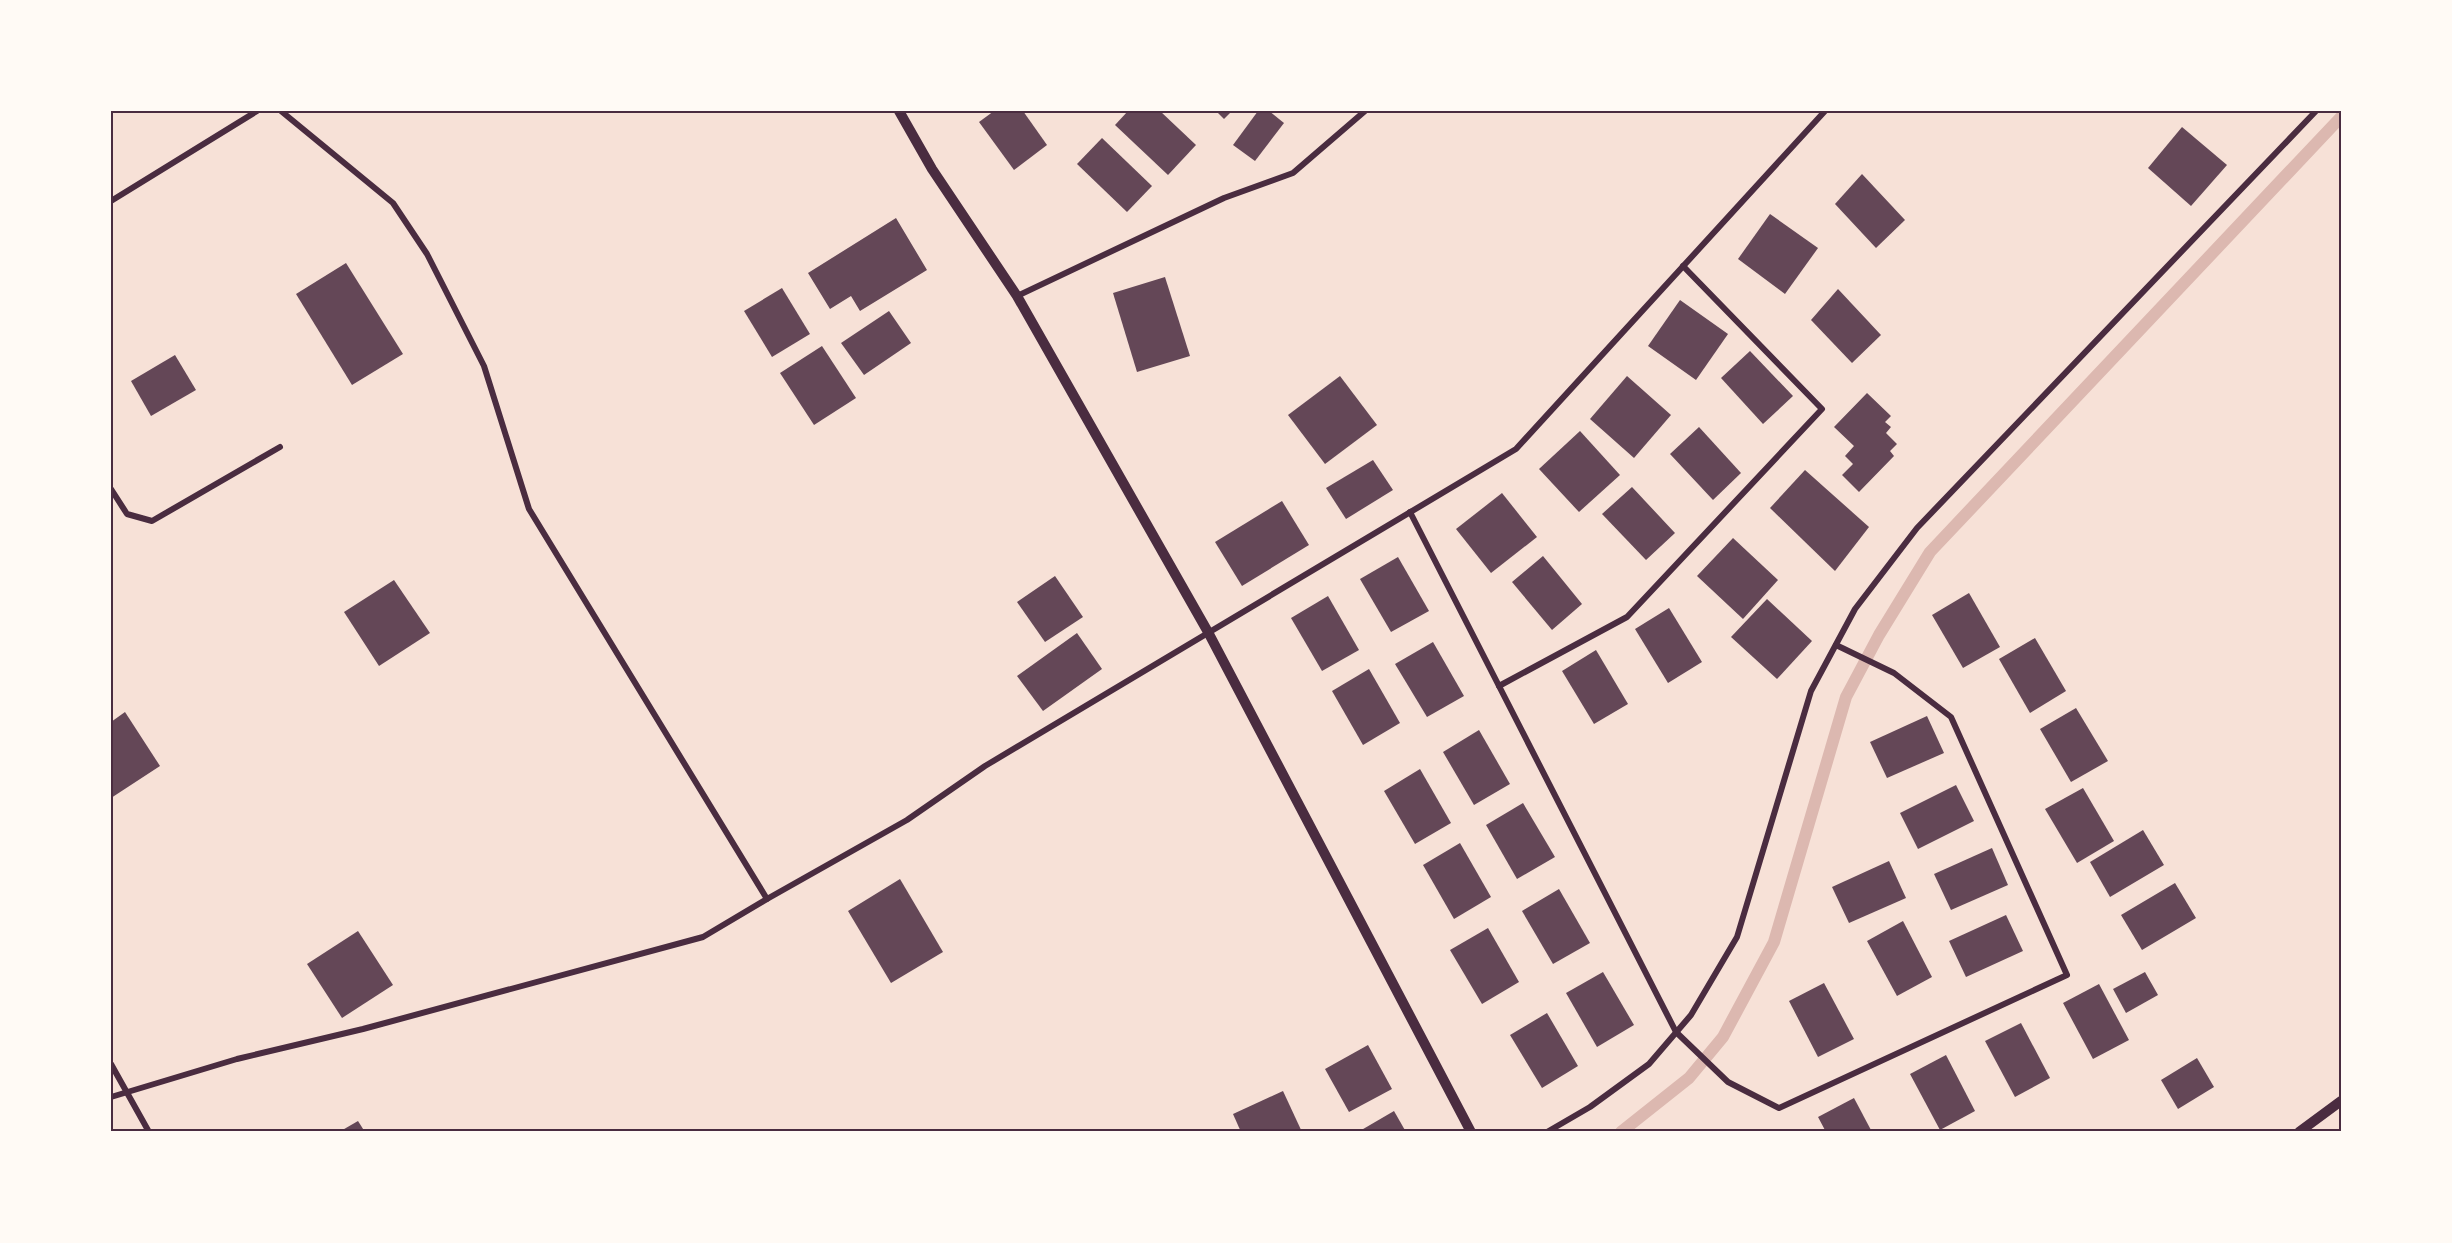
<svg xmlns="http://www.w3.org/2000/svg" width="2452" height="1243" viewBox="0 0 2452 1243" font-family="'Open Sans',sans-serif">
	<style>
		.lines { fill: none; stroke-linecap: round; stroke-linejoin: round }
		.stream { stroke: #dcb8b0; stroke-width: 12 }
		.building { fill: #644757 }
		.minor { stroke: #4a2c40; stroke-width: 6 }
		.tertiary { stroke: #4a2c40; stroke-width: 10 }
		.neatline { fill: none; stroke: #4a2c40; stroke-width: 2 }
	</style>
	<rect width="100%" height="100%" fill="#f7e1d7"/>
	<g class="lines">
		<path class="stream" d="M 1621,1132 L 1689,1078 L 1723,1037 L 1774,942 L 1846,697 L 1879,635 L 1930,552 L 2341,117"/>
	</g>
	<g class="building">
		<path d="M 994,111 L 1023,111 L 1047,145 L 1014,170 L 979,122 Z"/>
		<path d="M 1128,111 L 1160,111 L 1196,145 L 1168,175 L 1115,125 Z"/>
		<path d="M 1216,111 L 1232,111 L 1224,119 Z"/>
		<path d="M 1258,111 L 1269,111 L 1284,123 L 1255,161 L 1233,145 Z"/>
		<path d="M 2182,127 L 2227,165 L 2191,206 L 2148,168 Z"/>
		<path d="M 1102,138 L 1152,186 L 1127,212 L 1077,164 Z"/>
		<path d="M 1862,174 L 1905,220 L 1876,248 L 1835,204 Z"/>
		<path d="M 1770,214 L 1818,248 L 1785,294 L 1738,259 Z"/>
		<path d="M 896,218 L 927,270 L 860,311 L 851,296 L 830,309 L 808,273 Z"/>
		<path d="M 346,263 L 403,354 L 352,385 L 296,294 Z"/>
		<path d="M 1165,277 L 1190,356 L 1137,372 L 1113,293 Z"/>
		<path d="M 782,288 L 810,334 L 772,357 L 744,311 Z"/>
		<path d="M 1838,289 L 1881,335 L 1852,363 L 1811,320 Z"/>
		<path d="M 1680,300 L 1728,334 L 1696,380 L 1648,346 Z"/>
		<path d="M 889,311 L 911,343 L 864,375 L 841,343 Z"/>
		<path d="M 822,346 L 856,398 L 814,425 L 780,373 Z"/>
		<path d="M 1750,351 L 1793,396 L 1763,424 L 1721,378 Z"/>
		<path d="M 175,355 L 196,390 L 151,416 L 131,381 Z"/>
		<path d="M 1340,376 L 1377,425 L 1325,464 L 1288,415 Z"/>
		<path d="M 1627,376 L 1671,415 L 1634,458 L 1590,419 Z"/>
		<path d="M 1867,393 L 1891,416 L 1885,422 L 1891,427 L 1886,433 L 1897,444 L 1890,451 L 1894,456 L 1859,492 L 1842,475 L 1853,464 L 1845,456 L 1854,446 L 1834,427 Z"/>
		<path d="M 1699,427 L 1741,473 L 1713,500 L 1670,454 Z"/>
		<path d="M 1580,431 L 1620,475 L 1579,512 L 1539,469 Z"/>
		<path d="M 1373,460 L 1393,490 L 1346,519 L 1326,488 Z"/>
		<path d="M 1805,470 L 1869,527 L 1835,571 L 1770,508 Z"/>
		<path d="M 1632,487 L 1675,533 L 1646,560 L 1602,514 Z"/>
		<path d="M 1502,493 L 1537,537 L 1491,573 L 1456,529 Z"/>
		<path d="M 1282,501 L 1309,545 L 1242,586 L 1215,542 Z"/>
		<path d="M 1733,538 L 1778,580 L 1743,619 L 1697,576 Z"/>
		<path d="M 1543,556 L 1582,604 L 1552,630 L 1512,582 Z"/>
		<path d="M 1398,557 L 1429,611 L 1391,632 L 1360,579 Z"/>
		<path d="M 1055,576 L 1083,617 L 1045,642 L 1017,602 Z"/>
		<path d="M 394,580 L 430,633 L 379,666 L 344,612 Z"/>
		<path d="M 1969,593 L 2000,647 L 1963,668 L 1932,615 Z"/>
		<path d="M 1328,596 L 1359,650 L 1322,671 L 1291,618 Z"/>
		<path d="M 1767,599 L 1812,641 L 1777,679 L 1731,637 Z"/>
		<path d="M 1669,608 L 1702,662 L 1668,683 L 1635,629 Z"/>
		<path d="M 1077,633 L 1102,669 L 1043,711 L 1017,676 Z"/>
		<path d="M 2035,638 L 2066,691 L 2030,713 L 1999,659 Z"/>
		<path d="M 1433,642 L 1464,696 L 1427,717 L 1395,664 Z"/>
		<path d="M 1596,650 L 1628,704 L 1594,724 L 1562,671 Z"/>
		<path d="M 1369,669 L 1400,723 L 1363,745 L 1332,691 Z"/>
		<path d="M 2076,708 L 2108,761 L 2071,782 L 2040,729 Z"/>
		<path d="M 125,712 L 160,766 L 111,798 L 111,722 Z"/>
		<path d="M 1927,716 L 1944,753 L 1887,778 L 1870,742 Z"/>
		<path d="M 1479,730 L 1510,784 L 1474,805 L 1443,752 Z"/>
		<path d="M 1420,769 L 1451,823 L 1415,844 L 1384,791 Z"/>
		<path d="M 1956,785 L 1974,821 L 1918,849 L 1900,813 Z"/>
		<path d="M 2083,788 L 2114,841 L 2077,863 L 2045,809 Z"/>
		<path d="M 1523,803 L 1555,857 L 1517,879 L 1486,825 Z"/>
		<path d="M 2143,830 L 2164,865 L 2110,897 L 2090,862 Z"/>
		<path d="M 1460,843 L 1491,897 L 1454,919 L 1423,865 Z"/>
		<path d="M 1992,848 L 2008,885 L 1951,910 L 1934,874 Z"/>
		<path d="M 1889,861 L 1906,898 L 1849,923 L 1832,887 Z"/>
		<path d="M 900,879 L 943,952 L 891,983 L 848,911 Z"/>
		<path d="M 2175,883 L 2196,918 L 2142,950 L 2121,915 Z"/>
		<path d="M 1559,889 L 1590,943 L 1553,964 L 1522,911 Z"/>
		<path d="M 2006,915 L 2023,951 L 1966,977 L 1949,941 Z"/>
		<path d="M 1903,921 L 1932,977 L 1897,996 L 1867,941 Z"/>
		<path d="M 1488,928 L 1519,982 L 1482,1004 L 1450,950 Z"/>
		<path d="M 358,931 L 393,985 L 342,1018 L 307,964 Z"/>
		<path d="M 1603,972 L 1634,1025 L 1597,1047 L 1566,993 Z"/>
		<path d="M 2145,972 L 2158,995 L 2126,1013 L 2113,989 Z"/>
		<path d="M 1824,983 L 1854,1039 L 1818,1057 L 1789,1001 Z"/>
		<path d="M 2099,984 L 2129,1040 L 2093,1059 L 2063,1003 Z"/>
		<path d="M 1547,1013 L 1578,1066 L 1542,1088 L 1510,1035 Z"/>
		<path d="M 2021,1023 L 2050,1078 L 2015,1097 L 1985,1041 Z"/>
		<path d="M 1368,1045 L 1392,1089 L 1349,1112 L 1325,1069 Z"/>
		<path d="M 1946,1055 L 1975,1111 L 1940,1130 L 1910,1074 Z"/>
		<path d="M 2197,1058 L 2214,1087 L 2178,1109 L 2161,1080 Z"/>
		<path d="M 1283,1091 L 1302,1132 L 1241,1132 L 1233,1114 Z"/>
		<path d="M 1854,1098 L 1872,1132 L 1826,1132 L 1818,1117 Z"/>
		<path d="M 1394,1111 L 1406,1132 L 1358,1132 Z"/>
		<path d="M 358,1121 L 365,1132 L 339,1132 Z"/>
	</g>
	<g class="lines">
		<g class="minor">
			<path d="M 281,111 L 393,203 L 427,254 L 484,366 L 529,509 L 767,899"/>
			<path d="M 111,201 L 257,111"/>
			<path d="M 1017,296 L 1224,198 L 1293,173 L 1365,111"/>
			<path d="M 111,489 L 127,514 L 152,521 L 280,447"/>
			<path d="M 1410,512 L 1676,1032 L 1728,1082 L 1779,1108 L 2067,975 L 1951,717 L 1894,673 L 1836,645"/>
			<path d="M 1499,686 L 1627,617 L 1822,409 L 1683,266"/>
			<path d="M 111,1064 L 149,1132"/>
			<path d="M 111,1097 L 237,1059 L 363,1029 L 703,937 L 767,899 L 907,820 L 985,766 L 1516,449 L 1825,111"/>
			<path d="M 1547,1132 L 1590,1107 L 1649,1064 L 1691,1015 L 1737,937 L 1811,691 L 1855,609 L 1917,528 L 2316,111"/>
		</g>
		<g class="tertiary">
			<path d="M 899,111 L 932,169 L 1017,296 L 1208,632 L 1471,1132"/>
			<path d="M 2299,1132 L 2341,1101"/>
		</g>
	</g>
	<rect width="2452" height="1243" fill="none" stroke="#fffaf5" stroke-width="225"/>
	<rect x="112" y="112" width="2228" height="1018" class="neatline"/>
</svg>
